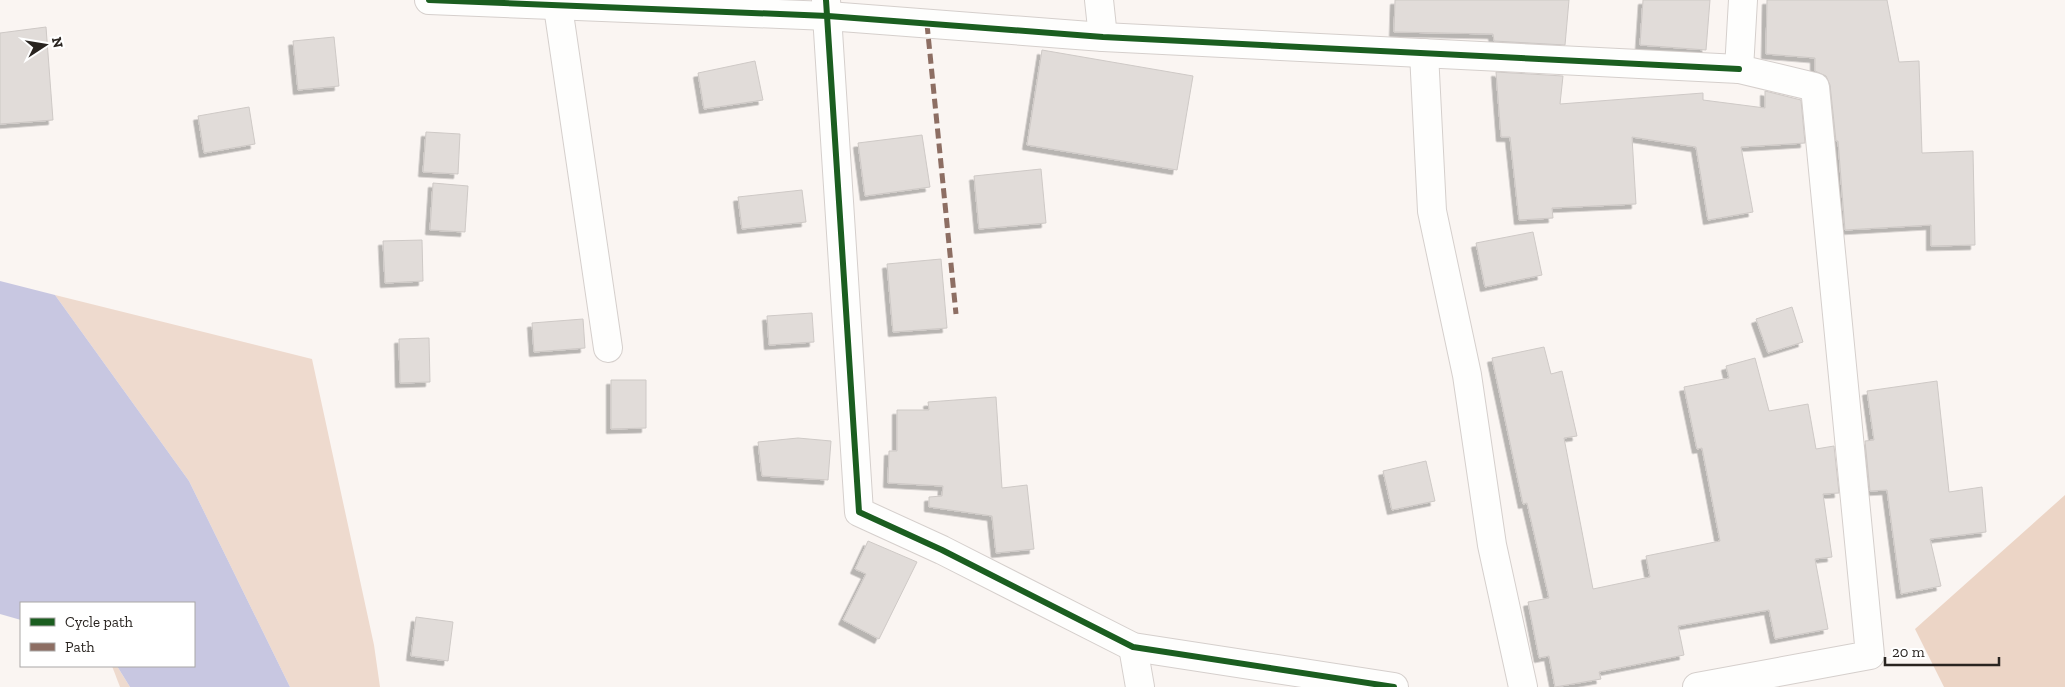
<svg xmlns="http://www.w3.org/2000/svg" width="2065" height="687" viewBox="0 0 2065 687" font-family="'Zilla Slab',serif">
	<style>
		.green { fill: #eedace }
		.forest { fill: #ecd5c6 }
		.water { fill: #c8c7e1 }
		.building { fill: #e1dcd9; stroke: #cec9c6; filter: url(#shadow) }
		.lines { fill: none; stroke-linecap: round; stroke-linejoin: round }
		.minor-casing { stroke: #d5cfcc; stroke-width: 30 }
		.minor { stroke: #fefefd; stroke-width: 28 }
		.quiet { stroke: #8d6e63; stroke-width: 5; stroke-dasharray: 10 5; stroke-linecap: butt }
		.cycleway-casing { stroke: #fff; stroke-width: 9 }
		.cycleway { stroke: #1b5e20; stroke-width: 6 }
	</style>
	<defs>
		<filter id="shadow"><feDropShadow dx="-4.5" dy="4.5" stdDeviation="0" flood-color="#0004"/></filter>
	</defs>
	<rect width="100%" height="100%" fill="#faf5f2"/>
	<g class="green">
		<path d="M 55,295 L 312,359 L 374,645 L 380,687 L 290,687 L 189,481 Z"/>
		<path d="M 112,666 L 117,666 L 130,687 L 120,687 Z"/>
	</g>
	<path class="forest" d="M 2065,495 L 2065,687 L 1944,687 L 1915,629 Z"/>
	<path class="water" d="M 0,281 L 55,295 L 189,481 L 290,687 L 130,687 L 117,666 L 194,666 L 194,603 L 21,603 L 21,620 L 0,614 Z"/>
	<g class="building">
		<path d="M 1395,0 L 1569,0 L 1565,45 L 1494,41 L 1493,34 L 1394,32 Z"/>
		<path d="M 1643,0 L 1710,0 L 1706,50 L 1640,45 Z"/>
		<path d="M 1767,0 L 1887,0 L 1899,62 L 1919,61 L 1922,153 L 1973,151 L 1975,245 L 1931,246 L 1931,225 L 1845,230 L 1838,141 L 1836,141 L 1830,85 L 1826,76 L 1815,71 L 1815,58 L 1766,54 Z"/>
		<path d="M 46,27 L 53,120 L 0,124 L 0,33 Z"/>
		<path d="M 334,37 L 339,86 L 298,90 L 293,41 Z"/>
		<path d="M 1042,50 L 1193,76 L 1177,170 L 1027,145 Z"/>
		<path d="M 755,61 L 763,100 L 704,109 L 698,73 Z"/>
		<path d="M 1496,72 L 1563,76 L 1560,104 L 1703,93 L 1703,100 L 1765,108 L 1765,91 L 1801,100 L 1805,143 L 1741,147 L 1753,212 L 1708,220 L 1696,147 L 1632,137 L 1636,204 L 1552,208 L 1553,218 L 1519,220 L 1510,137 L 1501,137 Z"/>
		<path d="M 249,107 L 255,144 L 204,153 L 198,116 Z"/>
		<path d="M 426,132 L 460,134 L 458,174 L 423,172 Z"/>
		<path d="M 922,135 L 930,187 L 865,196 L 858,143 Z"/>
		<path d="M 1041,169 L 1046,223 L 979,229 L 974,176 Z"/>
		<path d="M 433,183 L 468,186 L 465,232 L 430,230 Z"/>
		<path d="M 802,190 L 806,222 L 742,229 L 738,197 Z"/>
		<path d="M 1533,232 L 1542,275 L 1485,287 L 1476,243 Z"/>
		<path d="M 422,240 L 423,281 L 385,283 L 383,241 Z"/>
		<path d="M 941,259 L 947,328 L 893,332 L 887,264 Z"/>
		<path d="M 1792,307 L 1803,342 L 1768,353 L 1756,319 Z"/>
		<path d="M 812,313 L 814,342 L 769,345 L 767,316 Z"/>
		<path d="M 583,319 L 585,348 L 534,352 L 532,323 Z"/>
		<path d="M 429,338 L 430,382 L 400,383 L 399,339 Z"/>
		<path d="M 1544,347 L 1551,374 L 1562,371 L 1577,436 L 1564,438 L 1593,589 L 1650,577 L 1646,556 L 1720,541 L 1702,448 L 1697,449 L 1684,387 L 1729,378 L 1726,366 L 1755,358 L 1769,411 L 1808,404 L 1816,449 L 1834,446 L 1839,493 L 1823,494 L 1832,557 L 1815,559 L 1828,629 L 1775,639 L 1769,610 L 1678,626 L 1684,655 L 1599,672 L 1601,679 L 1555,687 L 1549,656 L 1539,658 L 1528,602 L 1549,598 L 1527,503 L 1523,504 L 1492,358 Z"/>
		<path d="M 611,380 L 646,380 L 646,428 L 611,429 Z"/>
		<path d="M 1937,381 L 1949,492 L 1982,487 L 1986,532 L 1930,539 L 1941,586 L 1901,594 L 1887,490 L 1870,491 L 1865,441 L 1874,440 L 1867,391 Z"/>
		<path d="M 996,397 L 1002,488 L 1027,485 L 1034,549 L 996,553 L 992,516 L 929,507 L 929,497 L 942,496 L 943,486 L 888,483 L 889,451 L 897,451 L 897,410 L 929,410 L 928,402 Z"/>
		<path d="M 798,438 L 831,441 L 828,480 L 762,476 L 758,442 Z"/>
		<path d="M 1426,461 L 1435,501 L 1392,510 L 1383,471 Z"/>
		<path d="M 868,541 L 917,562 L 879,639 L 843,620 L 866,574 L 855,569 Z"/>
		<path d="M 416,617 L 453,622 L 448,661 L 411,656 Z"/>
	</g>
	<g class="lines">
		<defs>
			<g id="minor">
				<path d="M 429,0 L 828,16 L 1103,37 L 1739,69"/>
				<path d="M 557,0 L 608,348"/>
				<path d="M 826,0 L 859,512 L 942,550 L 1133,647 L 1394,687"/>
				<path d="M 1099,0 L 1103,37"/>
				<path d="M 1424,53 L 1432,211 L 1467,375 L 1492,545 L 1523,687"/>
				<path d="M 1133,647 L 1140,687"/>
				<path d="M 1697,687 L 1870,655 L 1815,87 L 1739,69 L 1743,0"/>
			</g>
		</defs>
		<use href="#minor" class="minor-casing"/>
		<use href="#minor" class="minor"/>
		<path class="quiet" d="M 927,24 L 956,314"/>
		<defs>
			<g id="cycleway">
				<path d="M 429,0 L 828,16 L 1103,37 L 1739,69"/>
				<path d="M 826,0 L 859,512 L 942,550 L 1133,647 L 1394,687"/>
			</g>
		</defs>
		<use href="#cycleway" class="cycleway-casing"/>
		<use href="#cycleway" class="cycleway"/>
	</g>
	<rect x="20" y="602" width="175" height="65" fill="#ffffff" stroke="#a9a7a6"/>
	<rect x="30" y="618" width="25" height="8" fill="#1b5e20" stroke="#a9a7a6"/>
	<text x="65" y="627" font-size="15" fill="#292420">Cycle path</text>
	<rect x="30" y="643" width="25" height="8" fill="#8d6e63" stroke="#a9a7a6"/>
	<text x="65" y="652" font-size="15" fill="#292420">Path</text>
	<g transform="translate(45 45) rotate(78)" stroke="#ffffff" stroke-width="4" paint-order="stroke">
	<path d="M0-4L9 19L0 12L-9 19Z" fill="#292420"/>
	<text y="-8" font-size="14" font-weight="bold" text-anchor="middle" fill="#292420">N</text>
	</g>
	<path d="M1885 657v8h114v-8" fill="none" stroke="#292420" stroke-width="2.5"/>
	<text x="1892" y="657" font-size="15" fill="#292420" stroke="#ffffff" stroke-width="4" paint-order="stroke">20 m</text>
</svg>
